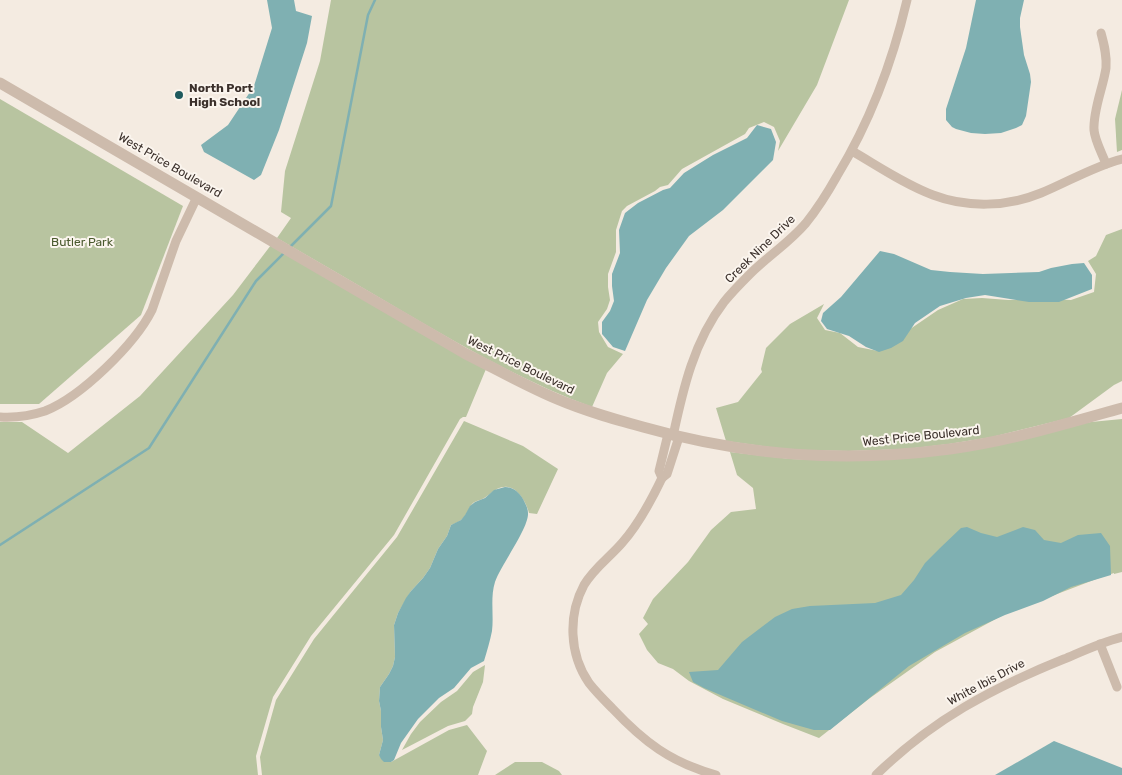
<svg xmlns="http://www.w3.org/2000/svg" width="1122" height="775" viewBox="0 0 1122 775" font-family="Rubik,sans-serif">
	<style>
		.green { fill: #b8c4a0 }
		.water { fill: #7fb0b2 }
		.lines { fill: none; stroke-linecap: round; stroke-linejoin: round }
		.stream { stroke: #7fb0b2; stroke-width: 2.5 }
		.minor { stroke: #cdbbac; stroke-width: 9 }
		.tertiary { stroke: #cdbbac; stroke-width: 11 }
		.poi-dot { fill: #1f5a5e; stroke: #fbf5ee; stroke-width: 2 }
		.labels { text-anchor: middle; stroke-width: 4; stroke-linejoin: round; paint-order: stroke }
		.poi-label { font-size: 12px; font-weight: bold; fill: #3b302b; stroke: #fbf5ee; text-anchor: start }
		.street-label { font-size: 12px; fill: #3b302b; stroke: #fbf5ee }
		.park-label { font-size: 12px; fill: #4a5a2e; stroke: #fbf5ee }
	</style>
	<rect width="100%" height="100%" fill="#f4ebe1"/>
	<g class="green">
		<path d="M 331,0 L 849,0 L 817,85 L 778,151 L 780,141 L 774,127 L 764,122 L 749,128 L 745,134 L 682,169 L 668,185 L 660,187 L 655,191 L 627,206 L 622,211 L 616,230 L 616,252 L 608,274 L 608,287 L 610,300 L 607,309 L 598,322 L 599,332 L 608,347 L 623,354 L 607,373 L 592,407 C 525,382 463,347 402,311 C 360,286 318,262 277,238 L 291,218 L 281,212 L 285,171 L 320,61 Z"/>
		<path d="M 1122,90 L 1122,150 L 1117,152 L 1115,119 Z"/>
		<path d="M 0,99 L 183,206 L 141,315 L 39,404 L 0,404 Z"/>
		<path d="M 1122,229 L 1122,381 L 1114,385 L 1069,418 L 992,437 L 949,444 L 906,449 L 849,451 L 791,450 L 726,441 L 716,408 L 738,402 L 762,372 L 761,369 L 766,348 L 790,324 L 824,304 L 817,318 L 825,330 L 840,333 L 858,347 L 878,351 L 938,310 L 963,299 L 982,298 L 1008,300 L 1047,299 L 1071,300 L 1094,292 L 1096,274 L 1088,261 L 1096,256 L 1106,235 Z"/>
		<path d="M 271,245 L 486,369 L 466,417 L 463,417 L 460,419 L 394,535 L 311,636 L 273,697 L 256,756 L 258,775 L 0,775 L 0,422 L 22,422 L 68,453 L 140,396 L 233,295 Z"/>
		<path d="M 1122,419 L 1122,572 L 1114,574 L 1114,573 L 1099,578 L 1005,614 L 935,652 L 870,698 L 819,738 L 783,724 L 723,699 L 689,681 L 673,669 L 658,663 L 647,650 L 639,634 L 648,624 L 643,618 L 653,599 L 688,562 L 711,530 L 731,512 L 756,509 L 753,488 L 737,475 L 730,452 L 791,459 L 849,461 L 1091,422 Z"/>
		<path d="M 464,421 L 523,446 L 558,469 L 537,514 L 529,513 C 526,502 517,485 504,487 C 497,487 492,493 487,496 C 483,500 477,500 473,503 C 469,507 468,512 464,517 C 461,521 456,523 451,525 L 447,536 L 438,549 L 430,568 L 423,578 L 411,591 L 398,613 L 394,625 L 395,657 L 393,666 L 389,674 L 380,687 L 379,701 L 381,711 L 381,727 L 383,740 L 379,755 L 391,762 L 449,730 L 467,725 L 487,751 L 478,775 L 262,775 L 260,757 L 276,700 L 314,639 L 397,537 Z"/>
		<path d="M 485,665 L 483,682 L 473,707 L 472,714 L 465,721 L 448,726 L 402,750 L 411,734 L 420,722 L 441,702 L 457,691 L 473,672 Z"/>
		<path d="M 515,762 L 542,762 L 559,771 L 562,775 L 495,775 Z"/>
	</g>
	<g class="water">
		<path d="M 267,0 L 294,0 L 296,11 L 312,16 L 307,43 L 279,130 L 261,175 L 254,180 L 204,152 L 201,145 L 228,125 L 254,86 L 272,28 Z"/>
		<path d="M 976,0 L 1024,0 L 1020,18 L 1020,27 L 1024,55 L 1030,74 L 1031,82 L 1026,116 L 1022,125 L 1016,128 L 1001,133 L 985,134 L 971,133 L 956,129 L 952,127 L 946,120 L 946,109 L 966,48 Z"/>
		<path d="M 757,125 L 771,129 L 776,142 L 773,160 L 723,210 L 689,236 L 666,268 L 647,300 L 625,351 L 613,347 L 602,334 L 602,322 L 610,311 L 614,301 L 612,286 L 612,274 L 620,253 L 619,230 L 625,213 L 638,203 L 663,190 L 670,188 L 684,173 L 713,155 L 747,138 Z"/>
		<path d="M 880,251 L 894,254 L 931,270 L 950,272 L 983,274 L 1039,272 L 1051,268 L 1072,264 L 1084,263 L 1092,275 L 1092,289 L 1059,302 L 1029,302 L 985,295 L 966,298 L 940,306 L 915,323 L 903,341 L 891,348 L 879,352 L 866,347 L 849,336 L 827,329 L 821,321 L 823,313 L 841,297 Z"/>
		<path d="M 505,487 C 513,487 519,492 523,499 C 525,503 528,508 528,513 C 529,528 501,565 495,582 C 490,598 494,615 492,631 C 490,641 487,651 484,661 L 471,668 L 454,688 L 439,698 L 418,719 L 401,743 L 394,760 L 391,762 L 384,762 L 381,759 L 379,755 L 383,740 L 381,727 L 381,711 L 379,701 L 380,687 L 389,674 L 393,666 L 395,657 L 394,625 L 398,613 L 406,598 L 411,591 L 423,578 L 430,568 L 438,549 L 447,536 L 451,525 L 461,520 L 465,515 L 470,506 L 475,502 L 485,498 L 494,490 Z"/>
		<path d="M 967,527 L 981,533 L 997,537 L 1023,527 L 1035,530 L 1044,540 L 1061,543 L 1078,535 L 1101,533 L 1110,546 L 1111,575 L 1071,587 L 1043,601 L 1005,615 L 965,633 L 909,666 L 830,730 L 814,730 L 782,721 L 704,688 L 693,682 L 689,672 L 718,670 L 742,642 L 775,617 L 792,609 L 810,606 L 875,603 L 901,595 L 914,580 L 925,563 L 940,548 L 961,528 Z"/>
		<path d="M 1054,741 L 1122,768 L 1122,775 L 995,775 Z"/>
	</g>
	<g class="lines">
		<g class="stream">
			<path d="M 290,247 L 331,206 L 368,15 L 375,0"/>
			<path d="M 0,545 L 149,448 L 256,281 L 285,252"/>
		</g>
		<g class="minor">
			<path d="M 1101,33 C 1104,44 1107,55 1106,68 C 1103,88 1093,110 1094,130 C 1095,141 1102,153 1106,164"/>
			<path d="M 852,151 C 878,166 904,184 933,195 C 967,208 1007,207 1041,193 C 1068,182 1094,166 1122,159"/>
			<path d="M 0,417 C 16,418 30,416 45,411 C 81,397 135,344 152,310 L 176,241 L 197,197"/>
			<path d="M 673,436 C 683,389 694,341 724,302 C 732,292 741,283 750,274 C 768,256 789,243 806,223 C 818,208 828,192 837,176 C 871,120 892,64 907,0"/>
			<path d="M 679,437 L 667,474 L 662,478 C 651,501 639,524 622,543 C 610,557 594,568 584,585 C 568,615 569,654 589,683 C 596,692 604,700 612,708 C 644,742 670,762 716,775"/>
			<path d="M 662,478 L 659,471 L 668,434"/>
			<path d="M 1100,644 L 1117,687"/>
			<path d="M 876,775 C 932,720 992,688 1064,659 C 1083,651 1102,642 1122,637"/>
		</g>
		<path class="tertiary" d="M 0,83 L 466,354 C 496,369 526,386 557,399 C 585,411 614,419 643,427 C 745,456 844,463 950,449 C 1009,441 1065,424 1122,408"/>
	</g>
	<circle class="poi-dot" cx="179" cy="95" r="5"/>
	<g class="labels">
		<g class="poi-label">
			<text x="189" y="92">North Port<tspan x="189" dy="14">High School</tspan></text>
		</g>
		<g class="street-label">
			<text transform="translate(170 165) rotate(30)" y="4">West Price Boulevard</text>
			<text transform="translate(760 249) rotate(-44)" y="4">Creek Nine Drive</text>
			<text transform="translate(521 365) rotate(26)" y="4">West Price Boulevard</text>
			<text transform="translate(921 436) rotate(-6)" y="4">West Price Boulevard</text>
			<text transform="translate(986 682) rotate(-28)" y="4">White Ibis Drive</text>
		</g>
		<g class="park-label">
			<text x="82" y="246">Butler Park</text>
		</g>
	</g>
</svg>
